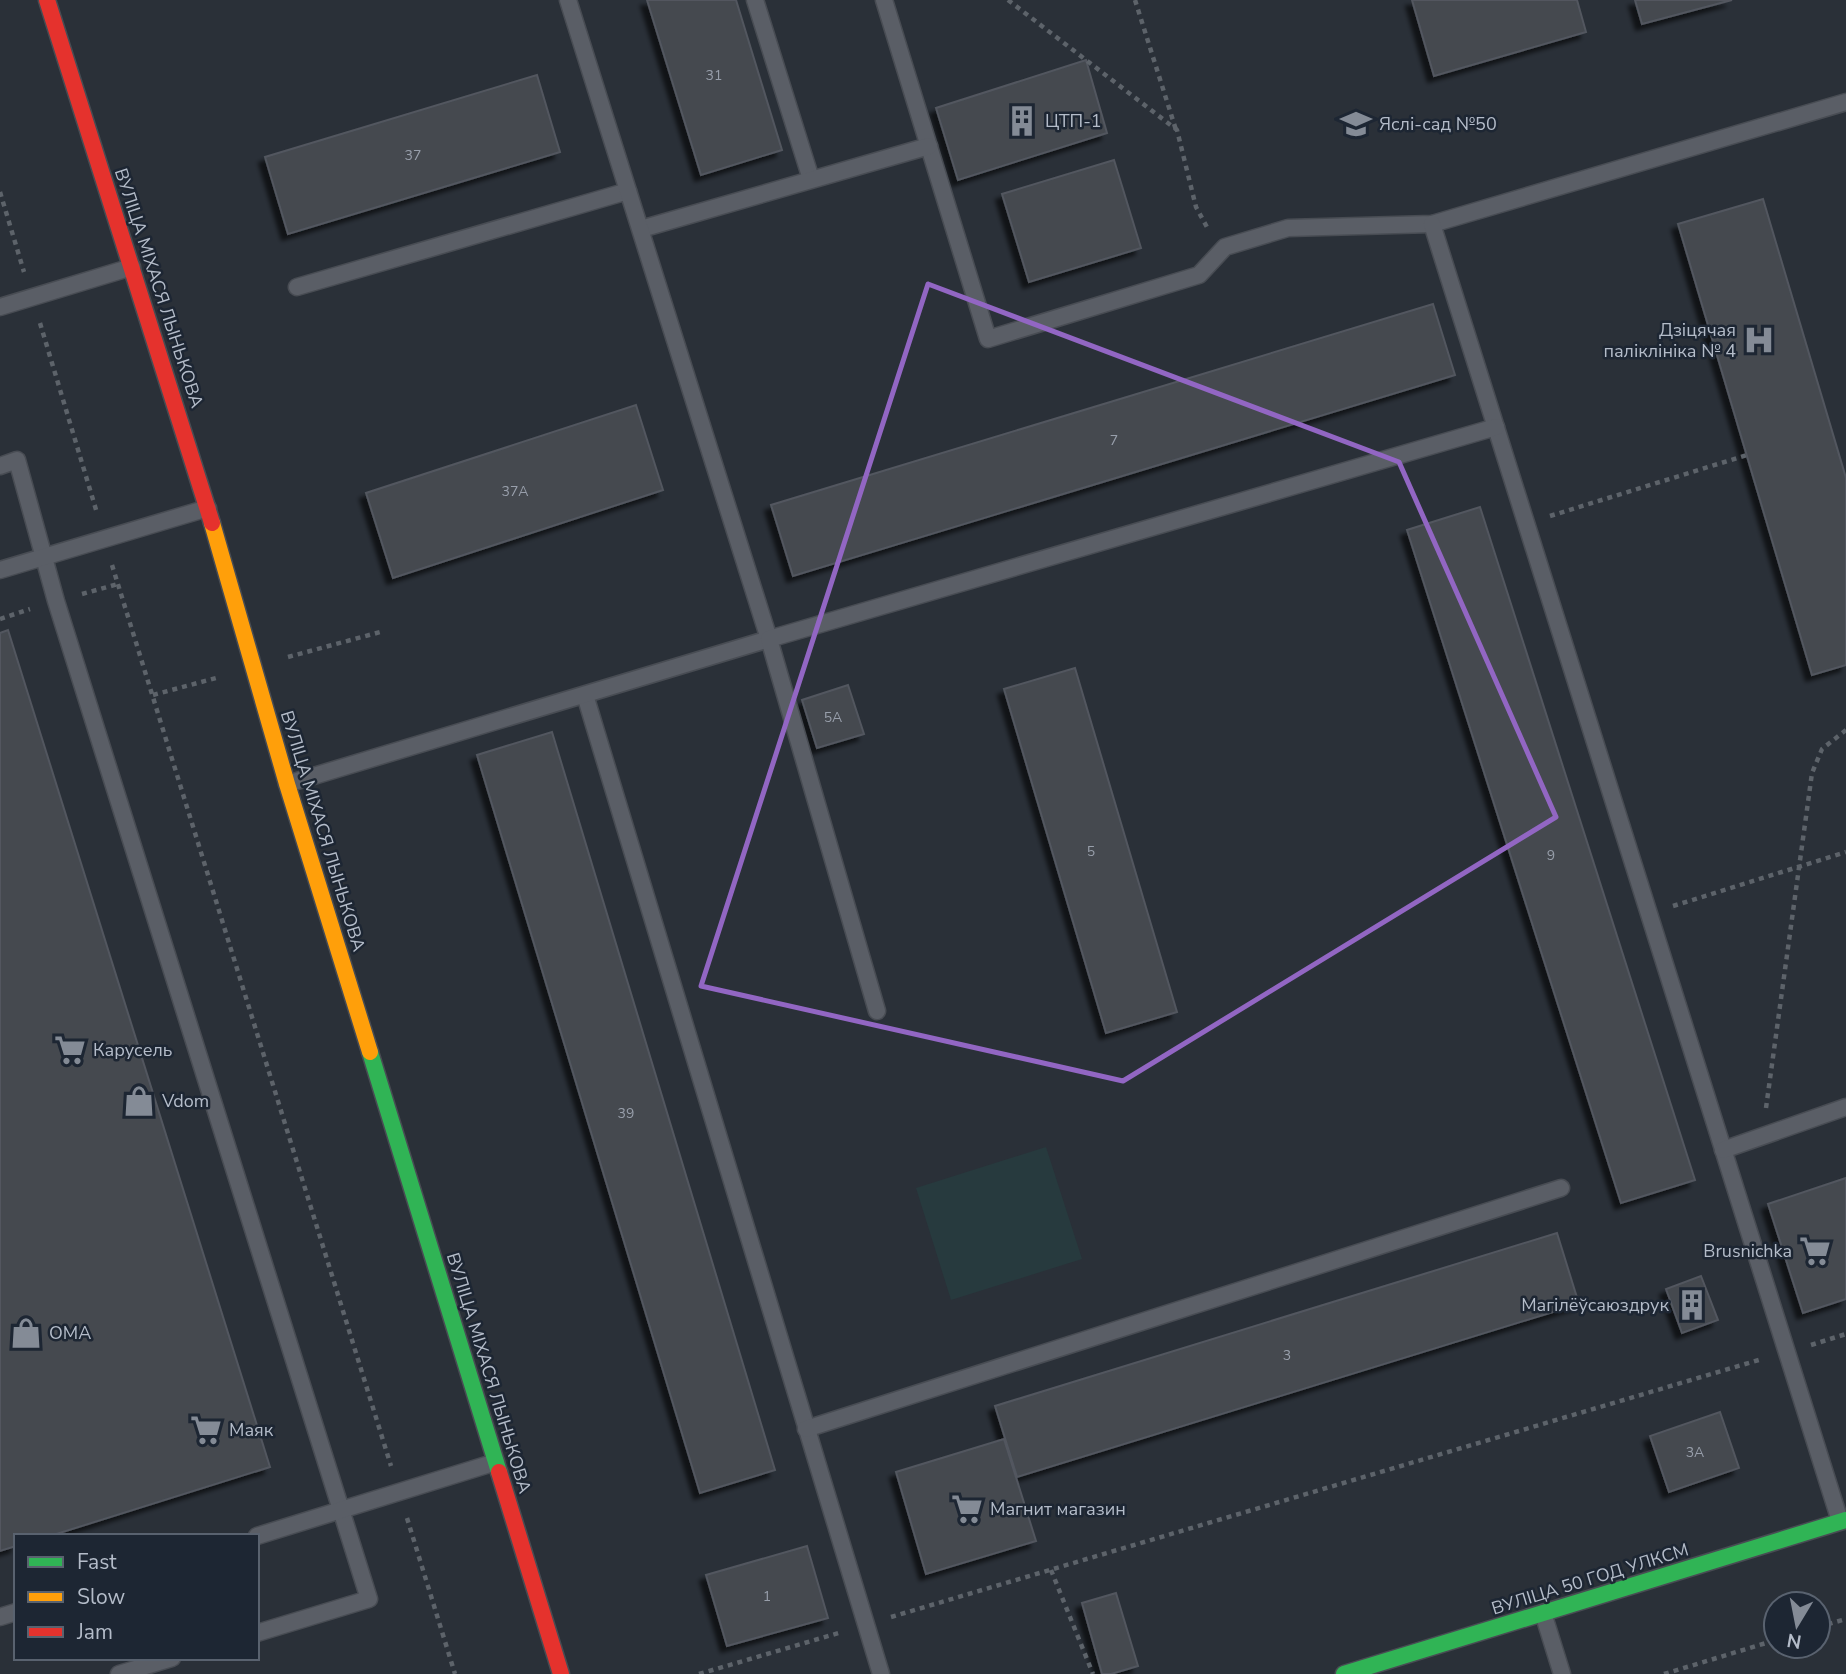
<svg xmlns="http://www.w3.org/2000/svg" width="1846" height="1674" viewBox="0 0 1846 1674" font-family="'Nunito Sans',sans-serif">
	<style>
		.green { fill: #273a3e }
		.building { fill: #444950; stroke: #52575f; stroke-width: 2; filter: url(#shadow) }
		.lines { fill: none; stroke-linecap: round; stroke-linejoin: round }
		.lane-casing { stroke: #484c53; stroke-width: 19 }
		.fast-casing { stroke: #484c53; stroke-width: 19 }
		.slow-casing { stroke: #484c53; stroke-width: 19 }
		.jam-casing { stroke: #484c53; stroke-width: 19 }
		.path { stroke: #5d636a; stroke-width: 4.5; stroke-dasharray: 5 5; stroke-linecap: butt }
		.lane { stroke: #5a5e66; stroke-width: 16 }
		.fast { stroke: #30b455; stroke-width: 16 }
		.slow { stroke: #ff9f0a; stroke-width: 16 }
		.jam { stroke: #e5322d; stroke-width: 16 }
		.marked { fill: none; stroke: #9266c3; stroke-width: 5; stroke-linejoin: round }
		.labels { text-anchor: middle; stroke-width: 5; stroke-linejoin: round; paint-order: stroke }
		.number-label { font-size: 14px; fill: #989fab }
		.poi-label { font-size: 18px; fill: #b4bcc9; stroke: #1d2633; text-anchor: start }
		.street-label { font-size: 18px; fill: #b4bcc9; stroke: #1d2633 }
	</style>
	<defs>
		<filter id="shadow"><feDropShadow dx="-6" dy="6" stdDeviation="2" flood-color="#0009"/></filter>
	</defs>
	<rect width="100%" height="100%" fill="#2a3038"/>
	<path class="green" d="M 1046,1147 L 1082,1259 L 951,1300 L 916,1188 Z"/>
	<g class="building">
		<path d="M 647,0 L 736,0 L 782,150 L 701,175 Z"/>
		<path d="M 1412,0 L 1577,0 L 1586,32 L 1434,76 Z"/>
		<path d="M 1635,0 L 1732,0 L 1642,24 Z"/>
		<path d="M 1086,60 L 1107,133 L 958,180 L 936,108 Z"/>
		<path d="M 537,75 L 560,152 L 288,234 L 265,157 Z"/>
		<path d="M 1114,160 L 1141,248 L 1029,282 L 1002,194 Z"/>
		<path d="M 1763,199 L 1846,478 L 1846,665 L 1812,675 L 1678,224 Z"/>
		<path d="M 1433,304 L 1455,375 L 793,576 L 771,505 Z"/>
		<path d="M 636,405 L 663,490 L 393,578 L 366,493 Z"/>
		<path d="M 1480,507 L 1695,1180 L 1621,1203 L 1407,530 Z"/>
		<path d="M 8,630 L 270,1467 L 50,1536 L 16,1536 L 16,1546 L 0,1551 L 0,633 Z"/>
		<path d="M 1075,668 L 1177,1012 L 1106,1033 L 1004,689 Z"/>
		<path d="M 848,685 L 864,734 L 817,748 L 802,700 Z"/>
		<path d="M 552,732 L 775,1470 L 700,1493 L 477,755 Z"/>
		<path d="M 1846,1178 L 1846,1299 L 1803,1313 L 1768,1204 Z"/>
		<path d="M 1557,1233 L 1579,1304 L 1017,1477 L 995,1406 Z"/>
		<path d="M 1701,1276 L 1718,1320 L 1682,1333 L 1666,1289 Z"/>
		<path d="M 1720,1412 L 1739,1468 L 1669,1492 L 1650,1436 Z"/>
		<path d="M 1004,1439 L 1036,1541 L 926,1574 L 896,1472 Z"/>
		<path d="M 807,1546 L 828,1618 L 727,1646 L 706,1575 Z"/>
		<path d="M 1116,1593 L 1138,1666 L 1111,1674 L 1102,1674 L 1082,1603 Z"/>
	</g>
	<g class="lines">
		<defs>
			<g id="lane">
				<path d="M 755,0 L 811,179"/>
				<path d="M 884,0 L 988,339 L 1199,275 L 1225,247 L 1288,228 L 1432,224 L 1846,102"/>
				<path d="M 1432,224 L 1840,1521"/>
				<path d="M 641,229 L 929,146"/>
				<path d="M 297,287 L 628,191"/>
				<path d="M 0,307 L 132,267"/>
				<path d="M 0,466 L 17,460 L 56,601 L 369,1599 L 257,1633"/>
				<path d="M 0,570 L 208,508"/>
				<path d="M 585,695 L 881,1674"/>
				<path d="M 287,784 L 769,639 L 568,0"/>
				<path d="M 877,1011 L 769,639 L 1496,427"/>
				<path d="M 1723,1150 L 1846,1107"/>
				<path d="M 806,1429 L 1561,1188"/>
				<path d="M 257,1536 L 496,1462"/>
				<path d="M 1543,1613 L 1562,1674"/>
				<path d="M 0,1617 L 16,1612"/>
				<path d="M 119,1674 L 172,1658"/>
			</g>
			<g id="fast">
				<path d="M 370,1052 L 499,1472"/>
				<path d="M 1344,1674 L 1846,1520"/>
			</g>
			<path id="slow" d="M 212,523 L 287,784 L 370,1052"/>
			<g id="jam">
				<path d="M 47,0 L 212,523"/>
				<path d="M 499,1472 L 561,1674"/>
			</g>
		</defs>
		<use href="#lane" class="lane-casing"/>
		<use href="#fast" class="fast-casing"/>
		<use href="#slow" class="slow-casing"/>
		<use href="#jam" class="jam-casing"/>
		<g class="path">
			<path d="M 1008,0 L 1177,130 L 1196,207 L 1208,229"/>
			<path d="M 1135,0 L 1176,130"/>
			<path d="M 0,192 L 24,272"/>
			<path d="M 40,323 L 97,513"/>
			<path d="M 1550,516 L 1747,455"/>
			<path d="M 112,565 L 391,1466"/>
			<path d="M 82,594 L 118,584"/>
			<path d="M 0,619 L 30,609"/>
			<path d="M 288,657 L 384,631"/>
			<path d="M 153,695 L 216,678"/>
			<path d="M 1673,906 L 1846,852"/>
			<path d="M 1766,1108 L 1812,773 L 1822,749 L 1846,730"/>
			<path d="M 1811,1345 L 1846,1334"/>
			<path d="M 407,1518 L 455,1674"/>
			<path d="M 1051,1570 L 1093,1674"/>
			<path d="M 891,1617 L 1762,1359"/>
			<path d="M 1818,1627 L 1846,1619"/>
			<path d="M 699,1674 L 842,1632"/>
			<path d="M 1664,1674 L 1776,1640"/>
		</g>
		<use href="#lane" class="lane"/>
		<use href="#fast" class="fast"/>
		<use href="#slow" class="slow"/>
		<use href="#jam" class="jam"/>
	</g>
	<path class="marked" d="M 928,284 L 1399,462 L 1556,817 L 1123,1081 L 701,986 Z"/>
	<defs>
		<symbol id="building-bare" viewBox="-9 -9 18 18"><path d="M-4-6H4V6H1V3H-1V6H-4ZM-2.5-4.3h1.7v1.8h-1.7ZM.8-4.3h1.7v1.8H.8ZM-2.5-1h1.7V.8h-1.7ZM.8-1h1.7V.8H.8Z" fill="#848b96" stroke="#1d2633" stroke-width="2.5" paint-order="stroke"/></symbol>
		<symbol id="school-bare" viewBox="-9 -9 18 18"><path d="M0-5L7-2L0 1L-7-2ZM-4 1L0 2.5L4 1V4Q0 6-4 4Z" fill="#848b96" stroke="#1d2633" stroke-width="2.5" paint-order="stroke"/></symbol>
		<symbol id="hospital-bare" viewBox="-9 -9 18 18"><path d="M-5-5h3v3.5h4V-5h3V5h-3V1.5h-4V5h-3Z" fill="#848b96" stroke="#1d2633" stroke-width="2.5" paint-order="stroke"/></symbol>
		<symbol id="supermarket-bare" viewBox="-9 -9 18 18"><path d="M-6-5.5h2.5l.6 2H6L4.5 2H-2.5L-4.4-4H-6ZM-1.5 3.2a1.3 1.3 0 1 0 .1 0ZM3 3.2a1.3 1.3 0 1 0 .1 0Z" fill="#848b96" stroke="#1d2633" stroke-width="2.5" paint-order="stroke"/></symbol>
		<symbol id="shop-bare" viewBox="-9 -9 18 18"><path d="M-5-2.5h2.3a2.7 3.5 0 0 1 5.4 0H5L5.5 6h-11ZM-1.5-2.5h3a1.5 2.3 0 0 0-3 0Z" fill="#848b96" stroke="#1d2633" stroke-width="2.5" paint-order="stroke"/></symbol>
	</defs>
	<g fill-rule="evenodd">
		<use href="#building-bare" x="1000" y="99" width="44" height="44"/>
		<use href="#school-bare" x="1334" y="102" width="44" height="44"/>
		<use href="#hospital-bare" x="1737" y="318" width="44" height="44"/>
		<use href="#supermarket-bare" x="48" y="1028" width="44" height="44"/>
		<use href="#shop-bare" x="117" y="1079" width="44" height="44"/>
		<use href="#supermarket-bare" x="1793" y="1229" width="44" height="44"/>
		<use href="#building-bare" x="1670" y="1283" width="44" height="44"/>
		<use href="#shop-bare" x="4" y="1311" width="44" height="44"/>
		<use href="#supermarket-bare" x="184" y="1408" width="44" height="44"/>
		<use href="#supermarket-bare" x="945" y="1487" width="44" height="44"/>
	</g>
	<g class="labels">
		<g class="number-label">
			<text x="714" y="80">31</text>
			<text x="413" y="160">37</text>
			<text x="1114" y="445">7</text>
			<text x="515" y="496">37А</text>
			<text x="833" y="722">5А</text>
			<text x="1091" y="856">5</text>
			<text x="1551" y="860">9</text>
			<text x="626" y="1118">39</text>
			<text x="1287" y="1360">3</text>
			<text x="1695" y="1457">3А</text>
			<text x="767" y="1601">1</text>
		</g>
		<g class="poi-label">
			<text x="1045" y="127">ЦТП-1</text>
			<text x="1379" y="130">Яслі-сад №50</text>
			<text x="1736" y="336" text-anchor="end">Дзіцячая<tspan x="1736" dy="21">паліклініка № 4</tspan></text>
			<text x="93" y="1056">Карусель</text>
			<text x="162" y="1107">Vdom</text>
			<text x="1792" y="1257" text-anchor="end">Brusnichka</text>
			<text x="1669" y="1311" text-anchor="end">Магілёўсаюздрук</text>
			<text x="49" y="1339">ОМА</text>
			<text x="229" y="1436">Маяк</text>
			<text x="990" y="1515">Магнит магазин</text>
		</g>
		<g class="street-label">
			<text transform="translate(159 288) rotate(72)" y="6">ВУЛІЦА МІХАСЯ ЛЫНЬКОВА</text>
			<text transform="translate(323 831) rotate(73)" y="6">ВУЛІЦА МІХАСЯ ЛЫНЬКОВА</text>
			<text transform="translate(489 1373) rotate(73)" y="6">ВУЛІЦА МІХАСЯ ЛЫНЬКОВА</text>
			<text transform="translate(1590 1579) rotate(-17)" y="6">ВУЛІЦА 50 ГОД УЛКСМ</text>
		</g>
	</g>
	<rect x="14" y="1534" width="245" height="126" fill="#1d2633" stroke="#59626f" stroke-width="2"/>
	<rect x="28" y="1557" width="35" height="10" fill="#30b455" stroke="#59626f" stroke-width="2"/>
	<text x="77" y="1569" font-size="21" fill="#b4bcc9">Fast</text>
	<rect x="28" y="1592" width="35" height="10" fill="#ff9f0a" stroke="#59626f" stroke-width="2"/>
	<text x="77" y="1604" font-size="21" fill="#b4bcc9">Slow</text>
	<rect x="28" y="1627" width="35" height="10" fill="#e5322d" stroke="#59626f" stroke-width="2"/>
	<text x="77" y="1639" font-size="21" fill="#b4bcc9">Jam</text>
	<g transform="translate(1797 1625) rotate(190)"><circle r="33" fill="#1d2633" stroke="#59626f" stroke-width="2"/>
	<path d="M0-5L12 26L0 18L-12 26Z" fill="#848b96"/>
	<text y="-10" font-size="19" font-weight="bold" text-anchor="middle" fill="#b4bcc9">N</text>
	</g>
</svg>
